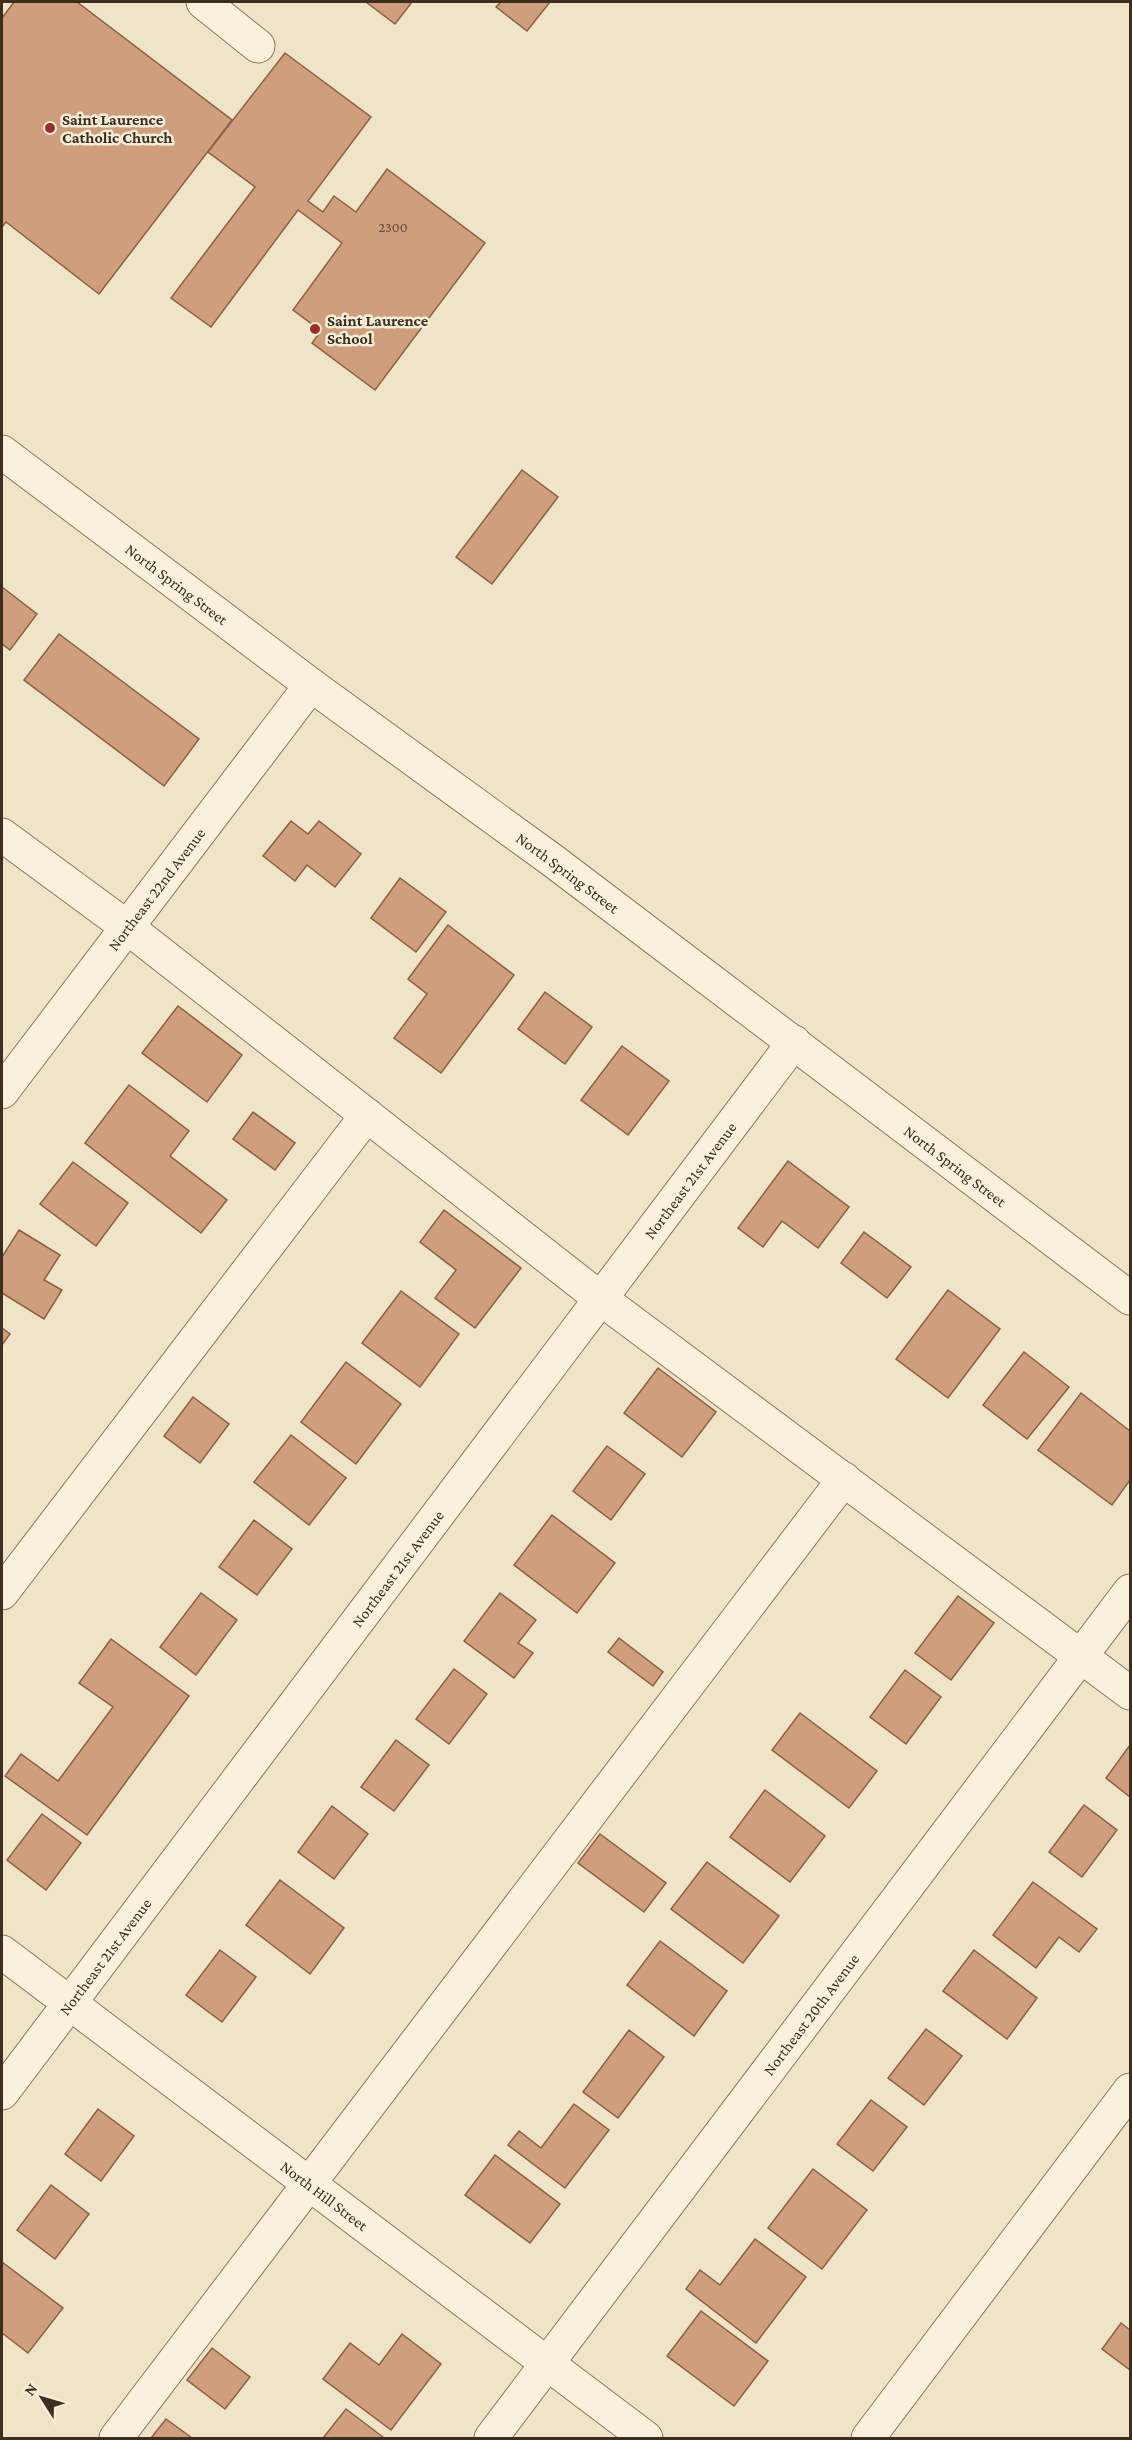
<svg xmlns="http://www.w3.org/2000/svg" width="1132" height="2440" viewBox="0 0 1132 2440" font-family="'Crimson Pro',serif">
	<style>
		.building { fill: #cf9f7d; stroke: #8d5f41; stroke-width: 1.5 }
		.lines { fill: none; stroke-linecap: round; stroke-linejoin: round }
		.minor-casing { stroke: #8d765c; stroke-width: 35 }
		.minor { stroke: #faf1dc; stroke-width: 33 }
		.poi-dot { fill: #9e2a2b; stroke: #f7eed8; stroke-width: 2 }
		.labels { text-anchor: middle; stroke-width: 5; stroke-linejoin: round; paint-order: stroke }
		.number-label { font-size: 14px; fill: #624a37 }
		.poi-label { font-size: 16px; font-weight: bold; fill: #3d2e20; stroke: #f7eed8; text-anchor: start }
		.street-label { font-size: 16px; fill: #3d2e20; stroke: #f7eed8 }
	</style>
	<rect width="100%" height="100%" fill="#f0e4c8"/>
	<g class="building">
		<path d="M 14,2 L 77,2 L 232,120 L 99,294 L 6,222 L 2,227 L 2,18 Z"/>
		<path d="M 366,2 L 412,2 L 395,24 Z"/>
		<path d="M 501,2 L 550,2 L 527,31 L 496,7 Z"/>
		<path d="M 285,53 L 371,117 L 308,201 L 323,212 L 334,196 L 356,212 L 387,169 L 485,243 L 375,390 L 312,343 L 321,331 L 293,310 L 342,243 L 298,210 L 211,327 L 171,298 L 255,187 L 208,152 Z"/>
		<path d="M 522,470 L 558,497 L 492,584 L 456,557 Z"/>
		<path d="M 2,587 L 37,614 L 10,650 L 2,644 Z"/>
		<path d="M 59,634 L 199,739 L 164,786 L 24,680 Z"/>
		<path d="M 291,821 L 308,834 L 319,821 L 361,854 L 335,887 L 307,865 L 295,881 L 263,856 Z"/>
		<path d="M 400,878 L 446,912 L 416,952 L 371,918 Z"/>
		<path d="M 448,925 L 514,975 L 441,1073 L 394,1038 L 427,994 L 408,979 Z"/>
		<path d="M 545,992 L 592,1027 L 565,1064 L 518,1029 Z"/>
		<path d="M 178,1006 L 242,1055 L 207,1102 L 142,1053 Z"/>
		<path d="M 622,1046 L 669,1081 L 628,1135 L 581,1100 Z"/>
		<path d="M 129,1085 L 189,1131 L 170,1156 L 227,1200 L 201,1233 L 85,1143 Z"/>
		<path d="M 253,1112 L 295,1143 L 275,1170 L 233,1139 Z"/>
		<path d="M 788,1161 L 849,1207 L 818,1248 L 782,1221 L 763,1247 L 738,1228 Z"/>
		<path d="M 73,1162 L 128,1203 L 96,1246 L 40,1204 Z"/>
		<path d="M 444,1210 L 521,1268 L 475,1328 L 435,1298 L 456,1270 L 420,1242 Z"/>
		<path d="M 19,1230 L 60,1255 L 44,1280 L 62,1290 L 44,1319 L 2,1293 L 2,1257 Z"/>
		<path d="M 864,1232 L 911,1267 L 887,1298 L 841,1263 Z"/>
		<path d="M 948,1290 L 1000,1329 L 948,1398 L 896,1359 Z"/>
		<path d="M 401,1291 L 459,1334 L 420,1387 L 362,1343 Z"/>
		<path d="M 2,1328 L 10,1334 L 2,1345 Z"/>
		<path d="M 1024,1352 L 1069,1387 L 1027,1439 L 983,1405 Z"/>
		<path d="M 346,1362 L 401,1404 L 356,1464 L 301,1422 Z"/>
		<path d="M 658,1368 L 716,1412 L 682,1457 L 624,1413 Z"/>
		<path d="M 1081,1393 L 1130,1431 L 1130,1480 L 1112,1505 L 1038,1450 Z"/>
		<path d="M 193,1397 L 229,1424 L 200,1463 L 164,1436 Z"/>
		<path d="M 291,1435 L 346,1478 L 309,1525 L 254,1482 Z"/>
		<path d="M 607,1446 L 645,1474 L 611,1520 L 573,1491 Z"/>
		<path d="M 552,1515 L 615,1563 L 577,1613 L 514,1565 Z"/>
		<path d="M 254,1520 L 292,1549 L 257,1595 L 219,1567 Z"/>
		<path d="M 201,1593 L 237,1620 L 196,1675 L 160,1647 Z"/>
		<path d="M 500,1593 L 536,1620 L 518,1643 L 533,1653 L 514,1678 L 464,1641 Z"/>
		<path d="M 958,1596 L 994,1623 L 951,1680 L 915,1653 Z"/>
		<path d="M 619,1638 L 663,1672 L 653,1686 L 608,1652 Z"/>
		<path d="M 111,1639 L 189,1696 L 87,1835 L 5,1776 L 21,1754 L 58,1781 L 113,1707 L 79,1683 Z"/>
		<path d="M 454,1669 L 487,1694 L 449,1744 L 416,1719 Z"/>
		<path d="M 905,1670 L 941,1697 L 906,1744 L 870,1717 Z"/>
		<path d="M 800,1713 L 877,1771 L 849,1808 L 772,1750 Z"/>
		<path d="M 396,1740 L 429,1765 L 394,1811 L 361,1787 Z"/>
		<path d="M 1130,1745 L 1130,1797 L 1106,1778 Z"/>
		<path d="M 765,1790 L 825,1836 L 790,1882 L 730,1837 Z"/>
		<path d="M 1084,1805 L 1117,1830 L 1082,1877 L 1049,1852 Z"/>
		<path d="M 332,1806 L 368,1834 L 334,1879 L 298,1852 Z"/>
		<path d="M 42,1814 L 81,1843 L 46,1890 L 7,1860 Z"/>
		<path d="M 600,1834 L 666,1883 L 644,1912 L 578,1863 Z"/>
		<path d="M 707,1862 L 779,1916 L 743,1963 L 671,1909 Z"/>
		<path d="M 280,1880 L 344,1928 L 310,1974 L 246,1925 Z"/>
		<path d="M 1033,1882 L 1097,1929 L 1079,1952 L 1059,1937 L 1036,1968 L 993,1935 Z"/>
		<path d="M 660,1941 L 727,1991 L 694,2036 L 627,1985 Z"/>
		<path d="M 220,1950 L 256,1977 L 222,2022 L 186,1995 Z"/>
		<path d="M 974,1950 L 1037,1998 L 1007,2039 L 943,1991 Z"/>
		<path d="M 926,2029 L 962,2056 L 924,2105 L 888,2078 Z"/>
		<path d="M 629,2030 L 664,2057 L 618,2118 L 583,2092 Z"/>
		<path d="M 871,2100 L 907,2127 L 873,2171 L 837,2144 Z"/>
		<path d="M 574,2104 L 609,2130 L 565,2188 L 508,2145 L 519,2131 L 541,2148 Z"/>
		<path d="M 98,2109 L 134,2136 L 101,2181 L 65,2154 Z"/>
		<path d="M 495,2155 L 560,2204 L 530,2243 L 465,2195 Z"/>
		<path d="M 813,2169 L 867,2210 L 822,2269 L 768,2228 Z"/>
		<path d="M 51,2185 L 89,2214 L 55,2259 L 17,2230 Z"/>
		<path d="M 755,2239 L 806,2277 L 756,2343 L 686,2289 L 700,2270 L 720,2285 Z"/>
		<path d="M 2,2262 L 63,2308 L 28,2353 L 2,2333 Z"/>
		<path d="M 701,2311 L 768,2361 L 734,2406 L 667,2356 Z"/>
		<path d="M 1121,2323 L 1130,2330 L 1130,2370 L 1102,2349 Z"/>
		<path d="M 402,2334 L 441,2364 L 391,2430 L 323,2379 L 350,2343 L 379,2365 Z"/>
		<path d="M 212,2348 L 250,2377 L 225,2409 L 187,2380 Z"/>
		<path d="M 346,2409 L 383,2437 L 381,2438 L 323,2438 Z"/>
		<path d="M 166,2419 L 192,2438 L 151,2438 Z"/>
	</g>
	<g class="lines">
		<defs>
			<g id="minor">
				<path d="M 203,2 L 258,46"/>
				<path id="s1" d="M 2,452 L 311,685 L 552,860 L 1130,1298"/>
				<path d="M 2,835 L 127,927 L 601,1299 L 1130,1693"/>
				<path id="s2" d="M 2,1092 L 311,685"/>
				<path d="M 2,1593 L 367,1115"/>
				<path id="s3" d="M 2,1952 L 646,2438"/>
				<path id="s4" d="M 2,2093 L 794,1042"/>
				<path d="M 116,2438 L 844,1479"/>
				<path id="s5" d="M 491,2438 L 1130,1591"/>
				<path d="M 868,2438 L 1130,2090"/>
			</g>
		</defs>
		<use href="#minor" class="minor-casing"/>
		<use href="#minor" class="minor"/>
	</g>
	<g class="poi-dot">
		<circle cx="50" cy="128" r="6"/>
		<circle cx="315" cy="329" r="6"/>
	</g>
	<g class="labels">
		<g class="number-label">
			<text x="393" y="232">2300</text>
		</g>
		<g class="poi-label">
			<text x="62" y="125">Saint Laurence<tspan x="62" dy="18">Catholic Church</tspan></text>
			<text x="327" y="326">Saint Laurence<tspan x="327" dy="18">School</tspan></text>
		</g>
		<g class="street-label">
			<text dy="6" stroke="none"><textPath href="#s1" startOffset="219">North Spring Street</textPath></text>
			<text dy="6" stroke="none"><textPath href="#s1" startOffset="705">North Spring Street</textPath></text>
			<text dy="6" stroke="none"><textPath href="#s2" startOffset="255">Northeast 22nd Avenue</textPath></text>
			<text dy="6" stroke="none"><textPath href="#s1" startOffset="1191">North Spring Street</textPath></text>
			<text dy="6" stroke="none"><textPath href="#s4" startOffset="1143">Northeast 21st Avenue</textPath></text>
			<text dy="6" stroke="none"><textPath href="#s4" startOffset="657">Northeast 21st Avenue</textPath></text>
			<text dy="6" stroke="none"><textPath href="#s4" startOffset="171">Northeast 21st Avenue</textPath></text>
			<text dy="6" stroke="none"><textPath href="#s5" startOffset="531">Northeast 20th Avenue</textPath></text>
			<text dy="6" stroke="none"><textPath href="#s3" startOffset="404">North Hill Street</textPath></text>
		</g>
	</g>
	<rect width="1132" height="2440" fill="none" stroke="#3d2e20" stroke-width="6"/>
	<g transform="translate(42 2398) rotate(307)" stroke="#f7eed8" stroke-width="4.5" paint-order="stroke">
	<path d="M0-4.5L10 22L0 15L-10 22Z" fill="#3d2e20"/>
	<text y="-9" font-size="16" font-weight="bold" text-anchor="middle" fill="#3d2e20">N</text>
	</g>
</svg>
